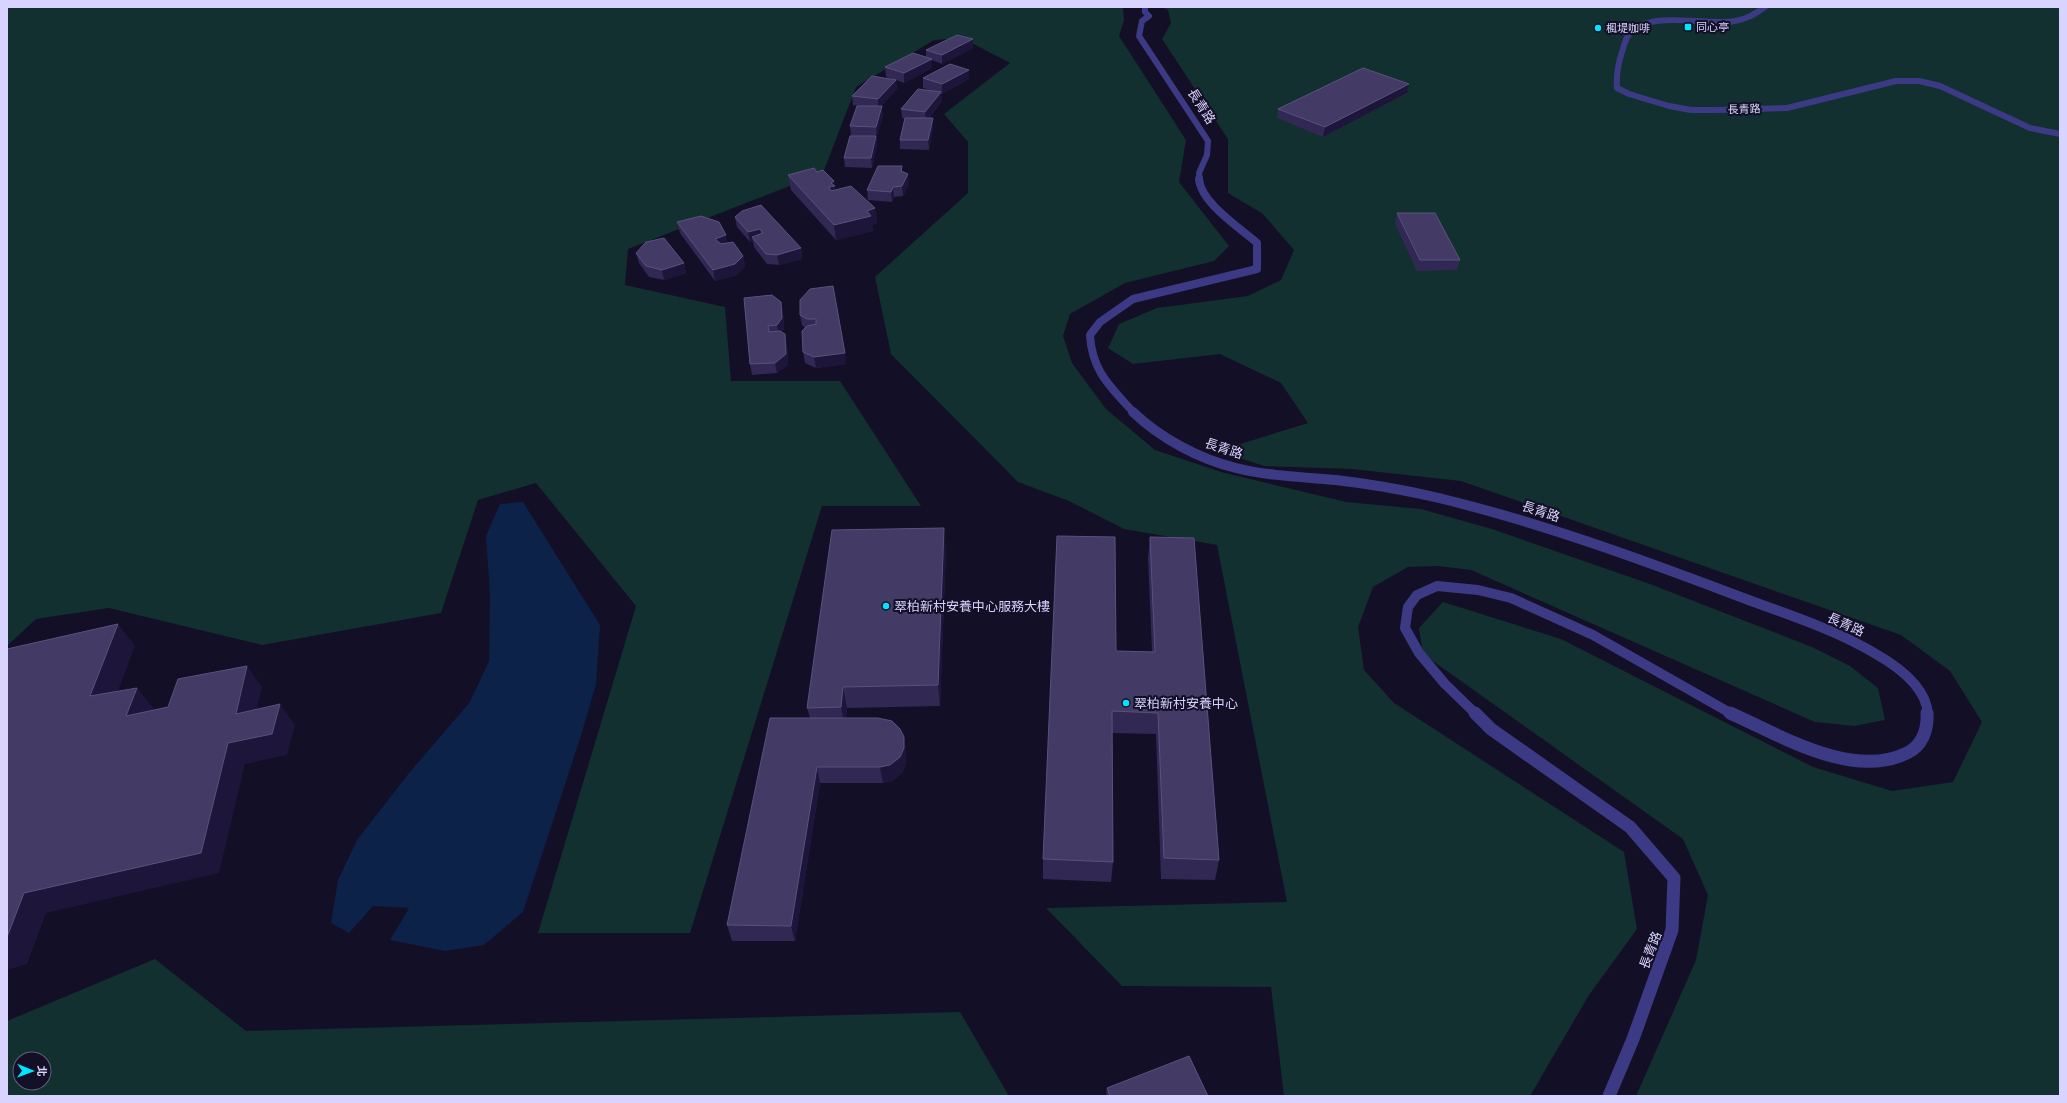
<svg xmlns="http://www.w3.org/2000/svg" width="2067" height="1103" viewBox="0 0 2067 1103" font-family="Montserrat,'Noto Sans TC',sans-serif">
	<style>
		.green { fill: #12302f; fill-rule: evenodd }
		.water { fill: #0c2248 }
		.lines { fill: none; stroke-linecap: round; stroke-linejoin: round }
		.tertiary-far3 { stroke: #3d3a85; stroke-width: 6 }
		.tertiary-far2 { stroke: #3d3a85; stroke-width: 8 }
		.tertiary-far1 { stroke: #3d3a85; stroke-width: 10 }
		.tertiary { stroke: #3d3a85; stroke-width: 13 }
		.wall { fill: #312854 }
		.shaded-wall { fill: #1d163a }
		.building { fill: #433a66; stroke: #5a527e }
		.poi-dot { fill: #00e5ff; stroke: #130f26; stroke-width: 1.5 }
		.labels { text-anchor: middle; stroke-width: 4; stroke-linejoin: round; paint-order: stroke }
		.far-poi-label { font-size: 11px; fill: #d9d4ff; stroke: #130f26; text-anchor: start }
		.far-street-label { font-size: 11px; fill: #d9d4ff; stroke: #130f26 }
		.street-label { font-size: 13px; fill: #d9d4ff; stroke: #130f26 }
		.poi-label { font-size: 13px; fill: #d9d4ff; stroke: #130f26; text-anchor: start }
	</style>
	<rect width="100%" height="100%" fill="#130f26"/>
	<g class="green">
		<path d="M 7,7 L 1123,8 L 1124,20 L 1119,36 L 1186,140 L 1179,182 L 1229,246 L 1214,261 L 1125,283 L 1070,314 L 1063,336 L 1072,363 L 1106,409 L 1155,450 L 1221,472 L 1346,502 L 1421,509 L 1492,529 L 1650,584 L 1812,647 L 1850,666 L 1878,688 L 1885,720 L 1854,726 L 1815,722 L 1471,570 L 1438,566 L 1408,567 L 1373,587 L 1358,627 L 1364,670 L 1394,703 L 1624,852 L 1637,929 L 1589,995 L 1530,1096 L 1284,1096 L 1271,987 L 1122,986 L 1046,908 L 1287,902 L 1217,545 L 1124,529 L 1069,501 L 1018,482 L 891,354 L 875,277 L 968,193 L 968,142 L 944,114 L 1010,63 L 962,38 L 934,40 L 856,87 L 823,173 L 628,249 L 625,285 L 725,307 L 731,381 L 840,381 L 921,506 L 822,506 L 690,933 L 538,933 L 636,606 L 536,483 L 478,500 L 441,613 L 262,645 L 109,608 L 36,619 L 7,646 Z"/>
		<path d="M 1162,7 L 2060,7 L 2060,1096 L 1636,1096 L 1696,960 L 1708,895 L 1683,839 L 1423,654 L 1419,628 L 1443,602 L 1561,639 L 1813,767 L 1892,791 L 1953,782 L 1982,722 L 1950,671 L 1901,635 L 1461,481 L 1352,469 L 1264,466 L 1218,451 L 1308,423 L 1281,383 L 1220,354 L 1133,364 L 1108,348 L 1119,324 L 1157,308 L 1248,296 L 1281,280 L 1294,250 L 1263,214 L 1228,193 L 1228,139 L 1162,39 L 1171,23 L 1168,10 Z"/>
		<path d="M 155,959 L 246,1031 L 960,1012 L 1009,1096 L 7,1096 L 7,1021 ZM 20,1059 L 44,1059 L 44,1083 L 20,1083 Z"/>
	</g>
	<path class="water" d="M 523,502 L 600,625 L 596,684 L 580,739 L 523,912 L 484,945 L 445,951 L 390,940 L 409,908 L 373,906 L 349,933 L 331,923 L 338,880 L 357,840 L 409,773 L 470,702 L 489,661 L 490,596 L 486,536 L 500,504 Z"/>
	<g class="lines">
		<g class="tertiary-far3">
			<path d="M 1145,7 L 1145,12 L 1149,16 L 1142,21 L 1139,36 L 1208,141 L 1207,155 L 1199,173 L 1200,180"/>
			<path d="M 1765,7 C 1755,14 1747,19 1735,21 C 1705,26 1657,11 1633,30 C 1626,35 1624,45 1622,52 C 1618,64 1616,75 1617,88 L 1629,94 L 1669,106 L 1691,110 L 1717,110 L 1787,108 L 1896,81 L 1919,81 L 1940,86 L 2030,128 L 2060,134"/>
		</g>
		<path class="tertiary-far2" d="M 1134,413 C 1111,387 1092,372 1090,335 L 1100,322 L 1133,299 L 1257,269 L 1257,243 C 1240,228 1201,203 1199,179"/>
		<g class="tertiary-far1">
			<path d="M 1133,412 C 1160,438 1199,459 1236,468 C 1268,476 1303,477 1336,480 C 1371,484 1405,490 1439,498 C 1538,522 1635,557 1730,593 C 1779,612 1831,627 1876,654 C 1897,666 1926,687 1928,714"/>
			<path d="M 1476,714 L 1445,684 L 1419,653 L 1405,628 L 1408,607 L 1417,595 L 1437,586 L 1478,590 L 1511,598 L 1593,635 L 1732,714"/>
		</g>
		<g class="tertiary">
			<path d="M 1475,713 L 1491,729 L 1630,827 L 1674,878 L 1672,930 L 1633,1039 L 1609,1096"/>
			<path d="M 1730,713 C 1780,735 1852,780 1907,753 C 1922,746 1928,730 1927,713"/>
		</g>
	</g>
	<g class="wall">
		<path d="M 973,48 L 942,64 L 932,60 L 932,68 L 904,83 L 896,80 L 897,89 L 881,106 L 883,116 L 876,136 L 877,145 L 872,168 L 845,167 L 844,158 L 851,136 L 850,126 L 858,106 L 853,105 L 852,96 L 895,80 L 886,77 L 885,67 L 926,57 L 926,50 Z"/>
		<path d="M 969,70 L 969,79 L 942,94 L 941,94 L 942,101 L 929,118 L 933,127 L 929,150 L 900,149 L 900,140 L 905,119 L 902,118 L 901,109 L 933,91 L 923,88 L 923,78 Z"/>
		<path d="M 1407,93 L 1323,137 L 1277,118 L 1278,109 Z"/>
		<path d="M 902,166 L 902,172 L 909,184 L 903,196 L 894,197 L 892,202 L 868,200 L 867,190 Z"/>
		<path d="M 788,175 L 834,181 L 835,190 L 875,208 L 877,223 L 872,225 L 873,231 L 836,240 L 791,190 Z"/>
		<path d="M 1397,213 L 1460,260 L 1457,270 L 1417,271 L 1395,224 Z"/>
		<path d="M 735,217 L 801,248 L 802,259 L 779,265 L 767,264 L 754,247 L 753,242 L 750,242 L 737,227 Z"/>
		<path d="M 677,222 L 728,243 L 743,256 L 745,266 L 737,275 L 715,281 L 680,233 Z"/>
		<path d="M 636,253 L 684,263 L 686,273 L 664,280 L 649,277 L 639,263 Z"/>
		<path d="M 810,289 L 846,364 L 816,368 L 805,363 L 803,352 L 805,328 L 802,325 L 800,315 Z"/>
		<path d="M 744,298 L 781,302 L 783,313 L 784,329 L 782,332 L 787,345 L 788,365 L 777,373 L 752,375 L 750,364 Z"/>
		<path d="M 1150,537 L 1219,860 L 1215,880 L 1161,879 L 1156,734 L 1112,733 L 1113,862 L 1111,882 L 1043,879 L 1043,859 L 1116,651 L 1152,652 L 1148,558 Z"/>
		<path d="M 946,549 L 940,706 L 847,708 L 846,718 L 906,753 L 906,764 L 902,773 L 892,781 L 883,783 L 820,783 L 795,941 L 732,941 L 727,925 L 810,718 L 807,708 Z"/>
		<path d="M 1107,1088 L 1208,1096 L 1106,1096 Z"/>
	</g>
	<g class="shaded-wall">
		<path d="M 973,39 L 973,48 L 942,64 L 942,55 Z"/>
		<path d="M 932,59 L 932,68 L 904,83 L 904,73 Z"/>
		<path d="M 969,70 L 969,79 L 942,94 L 942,84 Z"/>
		<path d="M 896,80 L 897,89 L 878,109 L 878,99 Z"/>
		<path d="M 1409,84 L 1407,93 L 1323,137 L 1325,127 Z"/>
		<path d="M 941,92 L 942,101 L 926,121 L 925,112 Z"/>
		<path d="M 882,106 L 883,116 L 877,136 L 876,127 Z"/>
		<path d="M 933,118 L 933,127 L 929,150 L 928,140 Z"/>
		<path d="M 876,136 L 877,145 L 872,168 L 871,158 Z"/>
		<path d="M 908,174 L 909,184 L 903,196 L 902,186 Z"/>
		<path d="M 834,181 L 837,200 L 829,187 L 831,183 Z"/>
		<path d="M 893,187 L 894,197 L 892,202 L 891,192 Z"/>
		<path d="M 875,208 L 877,223 L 872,225 L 873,231 L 836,240 L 834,225 L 867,211 Z"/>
		<path d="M 760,229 L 762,240 L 752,237 L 753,242 L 750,242 L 748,232 Z"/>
		<path d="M 726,235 L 728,245 L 717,249 L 715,239 Z"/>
		<path d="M 801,248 L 802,259 L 779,265 L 777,255 Z"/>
		<path d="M 743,256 L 745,266 L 737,275 L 715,281 L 713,270 Z"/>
		<path d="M 684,263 L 686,273 L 664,280 L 662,270 Z"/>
		<path d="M 781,302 L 783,313 L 784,329 L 779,335 L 777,325 Z"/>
		<path d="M 785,334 L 787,345 L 788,365 L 777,373 L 775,363 Z"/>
		<path d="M 845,353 L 846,364 L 816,368 L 814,357 Z"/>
		<path d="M 944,528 L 946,549 L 940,706 L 938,685 Z"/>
		<path d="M 118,624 L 135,646 L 108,717 L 90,696 Z"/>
		<path d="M 247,666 L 262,687 L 251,735 L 236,714 Z"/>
		<path d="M 843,687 L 847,708 L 845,728 L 841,707 Z"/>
		<path d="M 137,688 L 154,709 L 144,737 L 126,716 Z"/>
		<path d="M 280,704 L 295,725 L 287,755 L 245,764 L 219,873 L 46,913 L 27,964 L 7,970 L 7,937 L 24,893 Z"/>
		<path d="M 904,737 L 906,753 L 906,764 L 902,773 L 892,781 L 883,783 L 880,767 Z"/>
		<path d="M 817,767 L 820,783 L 795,941 L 791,926 Z"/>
	</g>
	<g class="building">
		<path d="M 957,35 L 973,39 L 942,55 L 926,50 Z"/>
		<path d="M 913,53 L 932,59 L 904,73 L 885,67 Z"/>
		<path d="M 950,64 L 969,70 L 942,84 L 923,78 Z"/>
		<path d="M 1363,68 L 1409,84 L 1325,127 L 1278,109 Z"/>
		<path d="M 872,76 L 896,80 L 878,99 L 852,96 Z"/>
		<path d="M 918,89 L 941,92 L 925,112 L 901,109 Z"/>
		<path d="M 857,106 L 882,106 L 876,127 L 850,126 Z"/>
		<path d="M 905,118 L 933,118 L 928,140 L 900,140 Z"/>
		<path d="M 850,136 L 876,136 L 871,158 L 844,158 Z"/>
		<path d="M 878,166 L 902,166 L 901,171 L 908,174 L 902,186 L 893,187 L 891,192 L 867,190 Z"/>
		<path d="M 814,168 L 817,172 L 823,170 L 834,181 L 831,183 L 835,186 L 829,187 L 831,191 L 851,186 L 875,208 L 867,211 L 871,216 L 834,225 L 788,175 Z"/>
		<path d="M 761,205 L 801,248 L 777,255 L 766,254 L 752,237 L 763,233 L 760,229 L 748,232 L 735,217 L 742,211 Z"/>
		<path d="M 1397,213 L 1435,213 L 1460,260 L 1420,260 Z"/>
		<path d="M 701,216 L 719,222 L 726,235 L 715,239 L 721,244 L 733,242 L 743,256 L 735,264 L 713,270 L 677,222 Z"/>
		<path d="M 664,238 L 684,263 L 662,270 L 646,266 L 636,253 L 646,242 Z"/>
		<path d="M 833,286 L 845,353 L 814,357 L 803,352 L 802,331 L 807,326 L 816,324 L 816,319 L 807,319 L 800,315 L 800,300 L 810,289 Z"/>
		<path d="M 772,295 L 781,302 L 782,318 L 777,325 L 768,326 L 769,332 L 780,331 L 785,334 L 786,354 L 775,363 L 750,364 L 744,298 Z"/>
		<path d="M 944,528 L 938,685 L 843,687 L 841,707 L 807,708 L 832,530 Z"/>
		<path d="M 1057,536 L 1115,537 L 1116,651 L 1155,652 L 1150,537 L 1194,538 L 1219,860 L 1164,858 L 1158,713 L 1112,711 L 1113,862 L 1043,859 Z"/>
		<path d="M 118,624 L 90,696 L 137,688 L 126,716 L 168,707 L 178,679 L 247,666 L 236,714 L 280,704 L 272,734 L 228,743 L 201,853 L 24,893 L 7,937 L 7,649 Z"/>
		<path d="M 770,718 L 878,718 L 892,721 L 900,729 L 904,737 L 904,748 L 900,757 L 890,765 L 880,767 L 817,767 L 791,926 L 727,925 Z"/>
		<path d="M 1189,1056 L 1208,1096 L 1110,1096 L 1107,1088 Z"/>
	</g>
	<g class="poi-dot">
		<rect x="1684" y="23" width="8" height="8" rx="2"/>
		<circle cx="1598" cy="28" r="4"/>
		<circle cx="886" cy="606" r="4"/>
		<circle cx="1126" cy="703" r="4"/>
	</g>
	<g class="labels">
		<g class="far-poi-label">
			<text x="1696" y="31">同心亭</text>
			<text x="1606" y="32">楓堤咖啡</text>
		</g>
		<g class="far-street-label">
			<text transform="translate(1744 109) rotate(-2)" y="4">長青路</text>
		</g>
		<g class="street-label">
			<text transform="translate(1202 106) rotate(57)" y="5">長青路</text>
			<text transform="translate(1224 448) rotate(18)" y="5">長青路</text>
			<text transform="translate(1541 511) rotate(18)" y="5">長青路</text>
			<text transform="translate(1846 624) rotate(24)" y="5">長青路</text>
			<text transform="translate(1650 950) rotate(-69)" y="5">長青路</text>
		</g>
		<g class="poi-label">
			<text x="894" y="611">翠柏新村安養中心服務大樓</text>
			<text x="1134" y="708">翠柏新村安養中心</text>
		</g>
	</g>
	<rect width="2067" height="1103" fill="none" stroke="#d9d4ff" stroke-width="16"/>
	<g transform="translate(32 1071) rotate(91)"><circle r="19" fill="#130f26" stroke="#625e7d"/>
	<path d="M0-3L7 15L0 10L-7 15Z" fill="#00e5ff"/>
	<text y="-6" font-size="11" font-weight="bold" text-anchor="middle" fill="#d9d4ff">北</text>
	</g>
</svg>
